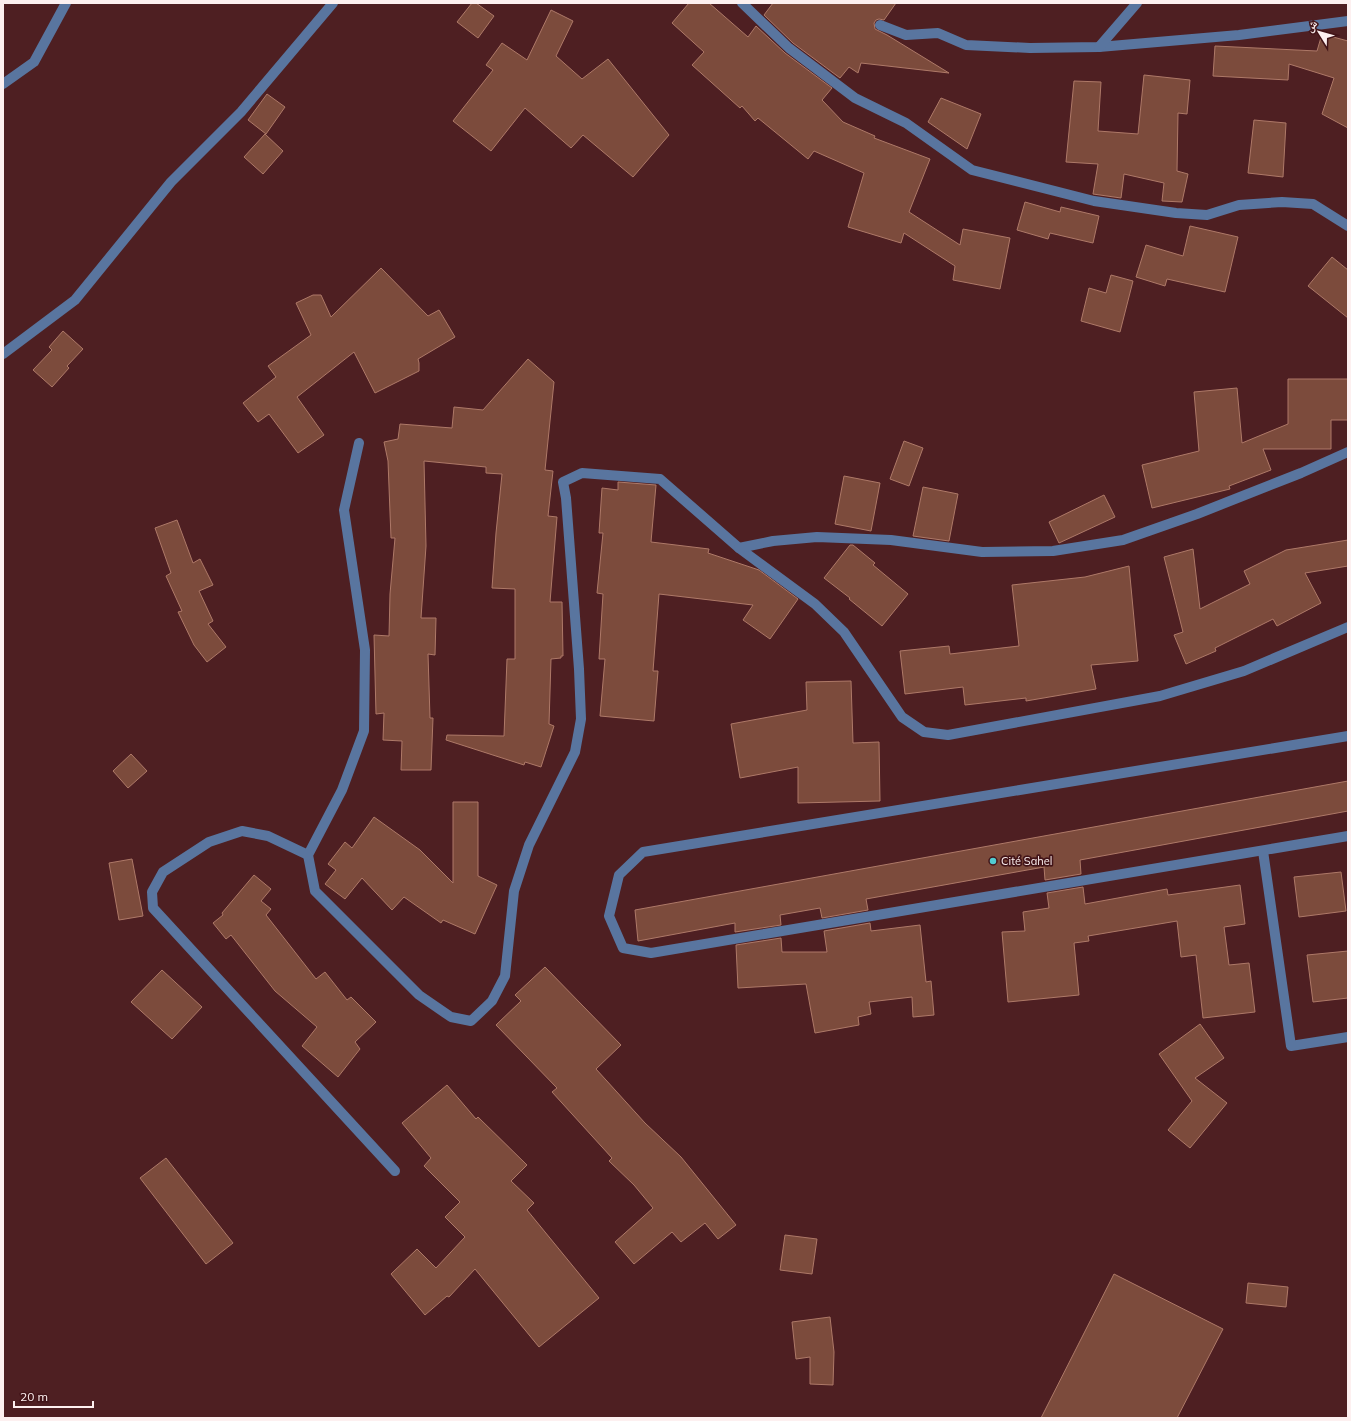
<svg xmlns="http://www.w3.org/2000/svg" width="1351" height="1421" viewBox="0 0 1351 1421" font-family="Mulish,'Noto Naskh Arabic',sans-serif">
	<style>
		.building { fill: #7c4b3c; stroke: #ae7968 }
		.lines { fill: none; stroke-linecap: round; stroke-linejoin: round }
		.minor { stroke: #59759f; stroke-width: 10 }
		.poi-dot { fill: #51ccd1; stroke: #421418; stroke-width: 1.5 }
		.labels { text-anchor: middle; stroke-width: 3.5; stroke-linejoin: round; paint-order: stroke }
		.poi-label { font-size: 11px; fill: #fdf0f0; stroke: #421418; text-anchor: start }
	</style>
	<rect width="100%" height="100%" fill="#4e1f22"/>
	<g class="building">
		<path d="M 472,3 L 476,3 L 494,16 L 478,38 L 457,22 Z"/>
		<path d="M 689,3 L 709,3 L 748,37 L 756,26 L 785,53 L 832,88 L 822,100 L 843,122 L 875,136 L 874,138 L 930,159 L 909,212 L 960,245 L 963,229 L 1010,238 L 1000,289 L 953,280 L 955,266 L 904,233 L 901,243 L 848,227 L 864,173 L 814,151 L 808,159 L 758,118 L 755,121 L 742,106 L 740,108 L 692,65 L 704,52 L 672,23 Z"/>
		<path d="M 773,3 L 896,3 L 884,20 L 879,19 L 876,20 L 874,23 L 875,29 L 887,35 L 949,73 L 861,63 L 858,73 L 849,67 L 840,78 L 793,43 L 764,15 Z"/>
		<path d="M 551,10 L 573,21 L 556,56 L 582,79 L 608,59 L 669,135 L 633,177 L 583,135 L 571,148 L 525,108 L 491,151 L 453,121 L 493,70 L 486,65 L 502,43 L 527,60 Z"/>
		<path d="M 1322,34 L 1348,41 L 1348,128 L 1322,114 L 1334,78 L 1289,64 L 1288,80 L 1213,76 L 1215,46 L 1317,51 Z"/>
		<path d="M 1144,75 L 1190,80 L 1187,114 L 1178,113 L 1177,171 L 1188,174 L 1182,202 L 1162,201 L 1164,183 L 1124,174 L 1121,198 L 1093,194 L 1098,164 L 1066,162 L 1074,81 L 1101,82 L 1098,131 L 1138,134 Z"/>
		<path d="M 267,94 L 285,107 L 266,134 L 248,120 Z"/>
		<path d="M 941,98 L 981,114 L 967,149 L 928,122 Z"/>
		<path d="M 1254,120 L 1286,123 L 1283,177 L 1248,173 Z"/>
		<path d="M 265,134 L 283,151 L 263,174 L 244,157 Z"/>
		<path d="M 1025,202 L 1060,212 L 1061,207 L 1099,216 L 1093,243 L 1050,233 L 1048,239 L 1017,230 Z"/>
		<path d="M 1190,226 L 1238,237 L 1225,292 L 1167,279 L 1165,286 L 1136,277 L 1146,245 L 1183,256 Z"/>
		<path d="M 1332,257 L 1348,270 L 1348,318 L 1308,286 Z"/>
		<path d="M 381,268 L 428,316 L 439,310 L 455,337 L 418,359 L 419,363 L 419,371 L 375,393 L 354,352 L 297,397 L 324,435 L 298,453 L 269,414 L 258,422 L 243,403 L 276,377 L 268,366 L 311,335 L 296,303 L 313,295 L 321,295 L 331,317 Z"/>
		<path d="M 1111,275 L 1133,281 L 1120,332 L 1081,321 L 1089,288 L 1106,293 Z"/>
		<path d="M 63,331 L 83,349 L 67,366 L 69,368 L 52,387 L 33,370 L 52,350 L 49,347 Z"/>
		<path d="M 528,359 L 554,382 L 545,470 L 553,471 L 548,516 L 557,517 L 550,602 L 562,602 L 563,656 L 561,656 L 561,658 L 551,659 L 549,724 L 554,726 L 541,767 L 525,762 L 524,765 L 446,740 L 447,735 L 504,736 L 507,659 L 515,659 L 515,589 L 492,588 L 496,533 L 502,474 L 486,473 L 486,467 L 424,461 L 426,546 L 421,618 L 436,618 L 435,655 L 428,654 L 430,718 L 433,718 L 431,770 L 401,770 L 402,741 L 383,740 L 384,713 L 376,714 L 374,635 L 389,636 L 390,594 L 395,538 L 391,538 L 388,461 L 384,442 L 398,439 L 400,424 L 452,428 L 454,407 L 483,410 Z"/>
		<path d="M 1288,379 L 1348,379 L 1348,420 L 1331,420 L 1331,449 L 1263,449 L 1271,470 L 1229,486 L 1230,489 L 1152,508 L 1142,465 L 1199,451 L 1194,392 L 1237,388 L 1242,443 L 1288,424 Z"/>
		<path d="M 904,441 L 923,448 L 909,486 L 890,479 Z"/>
		<path d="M 844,476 L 880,483 L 871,531 L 835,524 Z"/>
		<path d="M 618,482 L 656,485 L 651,542 L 709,549 L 708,553 L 759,570 L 798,599 L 770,639 L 743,620 L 753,605 L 659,594 L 653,671 L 658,671 L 654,721 L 600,716 L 605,659 L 599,659 L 603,594 L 597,593 L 603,533 L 599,533 L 602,488 L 618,490 Z"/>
		<path d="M 923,487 L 958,494 L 949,541 L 913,536 Z"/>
		<path d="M 1104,495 L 1115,517 L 1059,543 L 1049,522 Z"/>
		<path d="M 177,520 L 193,563 L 200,559 L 213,585 L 199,591 L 213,621 L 208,624 L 226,647 L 207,662 L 194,645 L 178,612 L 182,611 L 166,576 L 171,573 L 155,528 Z"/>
		<path d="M 1348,540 L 1348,566 L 1305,573 L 1321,603 L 1277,626 L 1273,619 L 1215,648 L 1216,651 L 1186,664 L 1174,635 L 1183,632 L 1164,557 L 1193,549 L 1200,609 L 1250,584 L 1244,571 L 1286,550 Z"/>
		<path d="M 850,545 L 853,545 L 875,563 L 873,565 L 908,594 L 882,626 L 849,599 L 850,598 L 824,578 Z"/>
		<path d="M 1129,566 L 1138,661 L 1091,665 L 1096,689 L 1026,701 L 1026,698 L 965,705 L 963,687 L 905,694 L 900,651 L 949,646 L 950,654 L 1019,646 L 1012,585 L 1085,577 Z"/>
		<path d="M 851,681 L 853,743 L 879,742 L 880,801 L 798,803 L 798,767 L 740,778 L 731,724 L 807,710 L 806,682 Z"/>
		<path d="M 131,754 L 147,771 L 128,788 L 113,771 Z"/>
		<path d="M 1348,781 L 1348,811 L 1080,860 L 1081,874 L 1045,880 L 1044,867 L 866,899 L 868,910 L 822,918 L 820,908 L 780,915 L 781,925 L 735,932 L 735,923 L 638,941 L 635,910 Z"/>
		<path d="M 453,802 L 478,802 L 478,876 L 497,885 L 475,934 L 443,920 L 441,923 L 404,897 L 392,910 L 362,878 L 345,899 L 325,884 L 336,870 L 328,864 L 345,842 L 352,848 L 374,817 L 420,850 L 453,883 Z"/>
		<path d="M 132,859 L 143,916 L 119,920 L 109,863 Z"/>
		<path d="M 1341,872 L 1346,911 L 1299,917 L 1294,877 Z"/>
		<path d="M 254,875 L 271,889 L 261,901 L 271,909 L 266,915 L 316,979 L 325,972 L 347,1000 L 351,997 L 376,1022 L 355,1042 L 360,1049 L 338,1077 L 302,1046 L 317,1027 L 275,991 L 231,935 L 226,939 L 213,923 L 223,915 L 222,913 Z"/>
		<path d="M 1240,885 L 1245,924 L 1224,927 L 1229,965 L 1249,963 L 1255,1012 L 1203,1018 L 1196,955 L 1181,957 L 1177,921 L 1088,936 L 1089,941 L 1074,943 L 1079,995 L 1008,1002 L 1002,932 L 1025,931 L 1023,912 L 1049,908 L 1047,893 L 1083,887 L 1085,904 L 1167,889 L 1168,895 Z"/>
		<path d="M 870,923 L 871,931 L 920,925 L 926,982 L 931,981 L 934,1015 L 913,1017 L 912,997 L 869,1002 L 871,1014 L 858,1017 L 859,1025 L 815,1033 L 806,984 L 738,988 L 736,945 L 781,938 L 782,952 L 827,952 L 824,931 Z"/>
		<path d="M 1348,951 L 1348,998 L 1313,1002 L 1307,955 Z"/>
		<path d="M 545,967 L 621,1045 L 596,1069 L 645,1123 L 681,1157 L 736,1225 L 718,1239 L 705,1223 L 681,1242 L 672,1232 L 634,1264 L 615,1242 L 653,1208 L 634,1185 L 609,1161 L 612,1158 L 552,1092 L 557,1088 L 496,1025 L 521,1001 L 515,995 Z"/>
		<path d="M 162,970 L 202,1007 L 172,1039 L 131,1002 Z"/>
		<path d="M 1200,1024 L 1224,1058 L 1195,1078 L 1227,1103 L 1190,1148 L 1168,1130 L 1192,1101 L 1159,1054 Z"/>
		<path d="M 447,1085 L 476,1119 L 478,1117 L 527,1165 L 511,1181 L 534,1203 L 527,1210 L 599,1298 L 539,1347 L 475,1269 L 449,1297 L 447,1296 L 425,1315 L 391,1274 L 417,1249 L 436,1268 L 465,1237 L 445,1217 L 460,1202 L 424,1166 L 431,1158 L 402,1123 Z"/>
		<path d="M 166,1158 L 233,1243 L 206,1264 L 140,1178 Z"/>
		<path d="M 785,1235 L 817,1239 L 812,1274 L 780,1270 Z"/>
		<path d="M 1114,1274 L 1223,1329 L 1177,1418 L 1041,1418 Z"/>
		<path d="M 1248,1283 L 1288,1287 L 1286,1307 L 1246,1303 Z"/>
		<path d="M 830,1317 L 834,1352 L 833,1385 L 810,1384 L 810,1357 L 796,1359 L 792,1322 Z"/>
	</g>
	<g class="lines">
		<g class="minor">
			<path d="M 742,3 L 789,48 L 855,98 L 906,123 L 972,170 L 1094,201 L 1176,213 L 1207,215 L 1239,205 L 1282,202 L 1313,204 L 1348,226"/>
			<path d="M 880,25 L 906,35 L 938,33 L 966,45 L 1030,48 L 1099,47 L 1239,35 L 1348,21"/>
			<path d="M 1099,47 L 1137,3"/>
			<path d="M 3,84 L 34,62 L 66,3"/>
			<path d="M 3,354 L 75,300 L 171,182 L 241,112 L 333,3"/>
			<path d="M 359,443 L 344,510 L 365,650 L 364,731 L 342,790 L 308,855 L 315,891 L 419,995 L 451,1017 L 471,1021 L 492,1001 L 505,976 L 514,891 L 529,845 L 575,752 L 581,719 L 579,669 L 566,498 L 563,482 L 582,473 L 660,479 L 739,548 L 815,604 L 844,632 L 902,717 L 924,732 L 948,735 L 1160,696 L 1244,671 L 1348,627"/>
			<path d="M 739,548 L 773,541 L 817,537 L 891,540 L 982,552 L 1053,551 L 1123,540 L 1197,514 L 1301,473 L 1348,452"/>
			<path d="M 1348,736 L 643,852 L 619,875 L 609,916 L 623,948 L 651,953 L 1348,836"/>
			<path d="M 1263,851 L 1291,1046 L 1348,1037"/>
			<path d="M 308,855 L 268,836 L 242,831 L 209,842 L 163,872 L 152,892 L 153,908 L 395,1171"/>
		</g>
	</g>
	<circle class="poi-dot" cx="993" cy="861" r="4"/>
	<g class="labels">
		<g class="poi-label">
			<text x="1001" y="865">Cité Sahel</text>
		</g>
	</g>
	<rect width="1351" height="1421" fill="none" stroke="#fdf0f0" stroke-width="8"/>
	<g transform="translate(1319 32) rotate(307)" stroke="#421418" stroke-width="3" paint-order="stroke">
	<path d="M0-3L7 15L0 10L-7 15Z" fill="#fdf0f0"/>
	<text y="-6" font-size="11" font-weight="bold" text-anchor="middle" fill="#fdf0f0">ش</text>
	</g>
	<path d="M14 1401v6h79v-6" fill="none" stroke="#fdf0f0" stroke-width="2"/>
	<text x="20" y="1401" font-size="12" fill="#fdf0f0" stroke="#421418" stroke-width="3" paint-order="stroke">20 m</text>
</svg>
